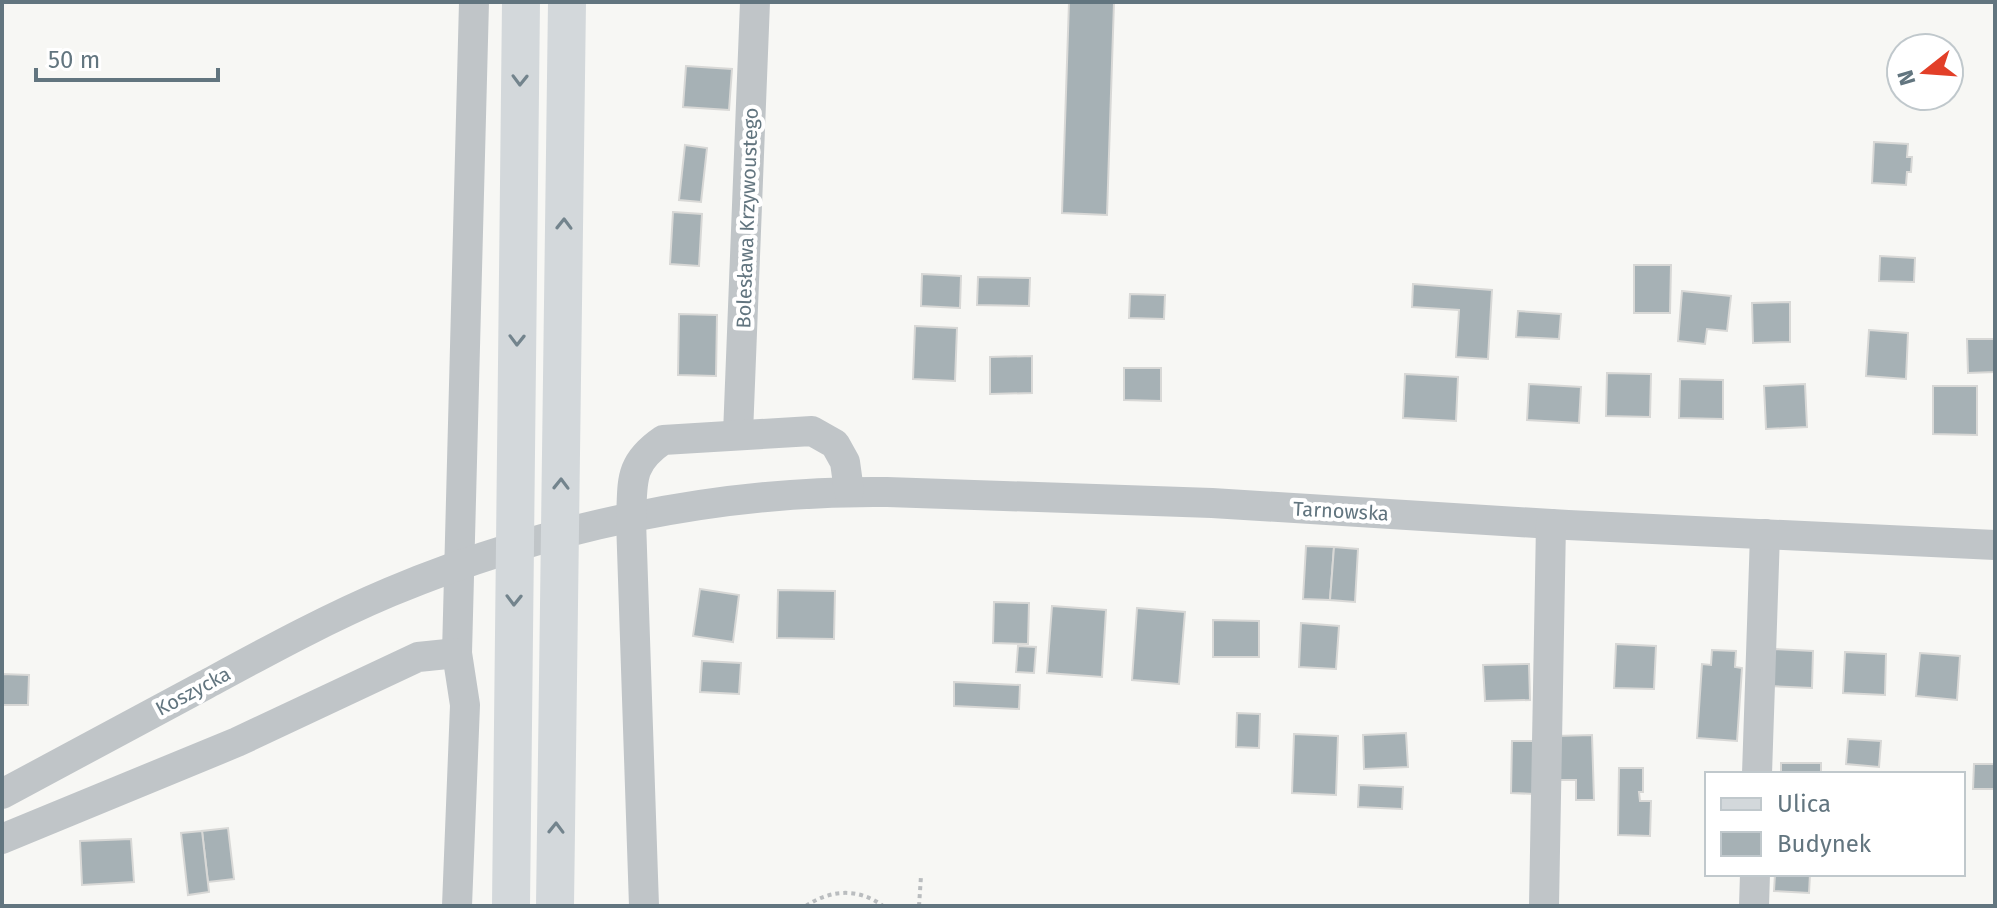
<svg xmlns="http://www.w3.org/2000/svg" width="1997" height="908" viewBox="0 0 1997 908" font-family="'Fira Sans',sans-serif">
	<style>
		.building { fill: #a6b1b5; stroke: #d8d8d6; stroke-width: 2 }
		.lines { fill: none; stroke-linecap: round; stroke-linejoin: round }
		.path { stroke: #babdbf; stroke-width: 4; stroke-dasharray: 4 4; stroke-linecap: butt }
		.minor { stroke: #c0c5c8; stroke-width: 30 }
		.major { stroke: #d3d8db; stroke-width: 38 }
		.oneway { stroke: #73848d }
		.labels { text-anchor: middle; stroke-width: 8; stroke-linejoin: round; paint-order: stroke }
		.street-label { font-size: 20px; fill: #62757f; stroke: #fff }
	</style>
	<rect width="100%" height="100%" fill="#f7f7f4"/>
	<g class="building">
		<path d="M 1069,2 L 1114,2 L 1107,215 L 1062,213 Z"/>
		<path d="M 686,66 L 732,69 L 729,110 L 683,107 Z"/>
		<path d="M 1874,142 L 1908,144 L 1907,157 L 1912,157 L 1911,172 L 1907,172 L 1906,185 L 1872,183 Z"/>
		<path d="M 685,145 L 707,148 L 701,202 L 679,200 Z"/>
		<path d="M 673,212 L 702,214 L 699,266 L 670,264 Z"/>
		<path d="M 1880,256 L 1915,258 L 1914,282 L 1879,281 Z"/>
		<path d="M 1634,265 L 1671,265 L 1670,313 L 1634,313 Z"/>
		<path d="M 922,274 L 961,276 L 960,308 L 921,306 Z"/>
		<path d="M 978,277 L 1030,278 L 1029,306 L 977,305 Z"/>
		<path d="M 1413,284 L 1492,290 L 1488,359 L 1456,357 L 1459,310 L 1412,307 Z"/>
		<path d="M 1682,291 L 1731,296 L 1727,331 L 1707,329 L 1705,344 L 1678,341 Z"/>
		<path d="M 1130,294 L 1165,295 L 1164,319 L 1129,318 Z"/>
		<path d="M 1790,302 L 1790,342 L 1753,343 L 1752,303 Z"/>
		<path d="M 1518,311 L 1561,314 L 1559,339 L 1516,337 Z"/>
		<path d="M 679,314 L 717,315 L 716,376 L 678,375 Z"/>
		<path d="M 915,326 L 957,328 L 955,381 L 913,379 Z"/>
		<path d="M 1869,330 L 1908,333 L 1906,379 L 1866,376 Z"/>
		<path d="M 1967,339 L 1995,339 L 1995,372 L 1968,373 Z"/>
		<path d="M 1032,356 L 1032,393 L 990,394 L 990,357 Z"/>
		<path d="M 1124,368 L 1161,368 L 1161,401 L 1124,400 Z"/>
		<path d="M 1607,373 L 1651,374 L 1650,417 L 1606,416 Z"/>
		<path d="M 1405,374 L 1458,377 L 1456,421 L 1403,418 Z"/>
		<path d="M 1680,379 L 1723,380 L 1723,419 L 1679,418 Z"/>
		<path d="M 1529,384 L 1581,387 L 1579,423 L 1527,420 Z"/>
		<path d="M 1805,384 L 1807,427 L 1766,429 L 1764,386 Z"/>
		<path d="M 1933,386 L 1977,386 L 1977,435 L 1933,434 Z"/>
		<path d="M 1306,546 L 1334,547 L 1330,600 L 1303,599 Z"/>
		<path d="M 1334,547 L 1358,549 L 1355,602 L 1330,600 Z"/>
		<path d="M 700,589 L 739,595 L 733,642 L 693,636 Z"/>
		<path d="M 778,590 L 835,591 L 834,639 L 777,638 Z"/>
		<path d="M 994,602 L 1029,603 L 1028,644 L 993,643 Z"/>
		<path d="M 1052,606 L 1106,610 L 1102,677 L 1047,673 Z"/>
		<path d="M 1137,608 L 1185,612 L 1179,684 L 1132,680 Z"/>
		<path d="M 1213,620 L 1259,621 L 1259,657 L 1213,657 Z"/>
		<path d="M 1301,623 L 1339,626 L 1336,669 L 1299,667 Z"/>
		<path d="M 1616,644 L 1656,646 L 1654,689 L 1614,688 Z"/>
		<path d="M 1018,646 L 1036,647 L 1034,673 L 1016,672 Z"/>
		<path d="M 1773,649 L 1813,651 L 1812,688 L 1770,686 Z"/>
		<path d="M 1712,650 L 1736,651 L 1735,667 L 1742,668 L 1737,741 L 1697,738 L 1702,664 L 1711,665 Z"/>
		<path d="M 1845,652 L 1886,654 L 1885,695 L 1843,693 Z"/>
		<path d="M 1920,653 L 1960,656 L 1957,700 L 1916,696 Z"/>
		<path d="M 702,661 L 741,663 L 739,694 L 700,692 Z"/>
		<path d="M 1529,664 L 1530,700 L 1485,701 L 1483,665 Z"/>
		<path d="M 2,674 L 29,675 L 28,705 L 2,705 Z"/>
		<path d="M 954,682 L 1020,685 L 1019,709 L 954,706 Z"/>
		<path d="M 1237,713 L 1260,714 L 1259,748 L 1236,747 Z"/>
		<path d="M 1406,733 L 1408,767 L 1364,769 L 1363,735 Z"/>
		<path d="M 1294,734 L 1338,736 L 1336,795 L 1292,793 Z"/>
		<path d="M 1592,735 L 1594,800 L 1576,800 L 1576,780 L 1555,780 L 1555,736 Z"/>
		<path d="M 1848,739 L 1881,741 L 1879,767 L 1846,764 Z"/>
		<path d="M 1512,741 L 1535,741 L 1535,794 L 1511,793 Z"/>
		<rect x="1781" y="763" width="40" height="11"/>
		<path d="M 1974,764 L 1995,764 L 1995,789 L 1973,789 Z"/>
		<path d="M 1619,768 L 1643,768 L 1643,792 L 1639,792 L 1640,801 L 1651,801 L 1650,836 L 1618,835 Z"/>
		<path d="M 1359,785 L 1403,787 L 1402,809 L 1358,807 Z"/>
		<path d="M 228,828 L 234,879 L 208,882 L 202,831 Z"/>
		<path d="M 202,831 L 209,892 L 188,895 L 181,833 Z"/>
		<path d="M 131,839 L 134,882 L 82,885 L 80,841 Z"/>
		<path d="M 1775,874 L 1810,874 L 1809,893 L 1774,891 Z"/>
	</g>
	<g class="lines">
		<g class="path">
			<path d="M 806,906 C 831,889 859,888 883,906"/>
			<path d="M 919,906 L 921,876"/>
		</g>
		<g class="minor">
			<path d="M 738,434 L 755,2"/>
			<path d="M 457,653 L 474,2"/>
			<path d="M 1757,774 L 1765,534"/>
			<path d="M 2,794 C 70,758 137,721 205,685 C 266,652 326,619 390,592 C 546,527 717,490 887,492 L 1212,503 L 1568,525 L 1995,545"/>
			<path d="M 2,839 L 237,742 L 418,657 L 457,653 L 465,705 L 457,906"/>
			<path d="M 644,906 L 631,520 C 633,482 628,464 663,440 L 812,431 L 835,444 L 845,462 L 849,491"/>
			<path d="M 1544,906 L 1551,524"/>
			<path d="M 1754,906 L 1755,874"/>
		</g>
		<g class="major">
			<path d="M 511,906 L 521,2"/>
			<path d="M 555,906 L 567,2"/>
		</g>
	</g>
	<defs><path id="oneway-chevron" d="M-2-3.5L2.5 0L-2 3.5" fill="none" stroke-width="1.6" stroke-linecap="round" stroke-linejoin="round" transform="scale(2)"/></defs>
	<g class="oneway">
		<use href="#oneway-chevron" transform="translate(520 80) rotate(91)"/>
		<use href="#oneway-chevron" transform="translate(564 224) rotate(-89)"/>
		<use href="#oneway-chevron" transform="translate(517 340) rotate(91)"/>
		<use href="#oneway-chevron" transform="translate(561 484) rotate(-89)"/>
		<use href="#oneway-chevron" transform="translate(514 600) rotate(91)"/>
		<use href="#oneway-chevron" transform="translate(556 828) rotate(-89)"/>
	</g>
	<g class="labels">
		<g class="street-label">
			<text transform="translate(747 218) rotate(-88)" y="7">Bolesława Krzywoustego</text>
			<text transform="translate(1341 511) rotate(3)" y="7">Tarnowska</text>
			<text transform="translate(193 691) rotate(-28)" y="7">Koszycka</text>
		</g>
	</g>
	<rect width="1997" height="908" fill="none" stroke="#62757f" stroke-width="8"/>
	<rect x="1705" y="772" width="260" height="104" fill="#ffffff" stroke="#c0c8cc" stroke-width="2"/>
	<rect x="1721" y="798" width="40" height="12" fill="#d3d8db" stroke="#c0c8cc" stroke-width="2"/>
	<text x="1777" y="812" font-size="24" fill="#62757f">Ulica</text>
	<rect x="1721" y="832" width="40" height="24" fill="#a6b1b5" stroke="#c0c8cc" stroke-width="2"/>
	<text x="1777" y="852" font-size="24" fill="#62757f">Budynek</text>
	<g transform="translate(1925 72) rotate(253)"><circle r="38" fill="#ffffff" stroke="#c0c8cc" stroke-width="2"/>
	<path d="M0-6L14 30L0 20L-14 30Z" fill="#e23f28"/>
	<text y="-12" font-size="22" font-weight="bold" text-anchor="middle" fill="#62757f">N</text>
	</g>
	<path d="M36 68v12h182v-12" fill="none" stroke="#62757f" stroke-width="4"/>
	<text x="48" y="68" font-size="24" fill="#62757f" stroke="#ffffff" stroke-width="6" paint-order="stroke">50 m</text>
</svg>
